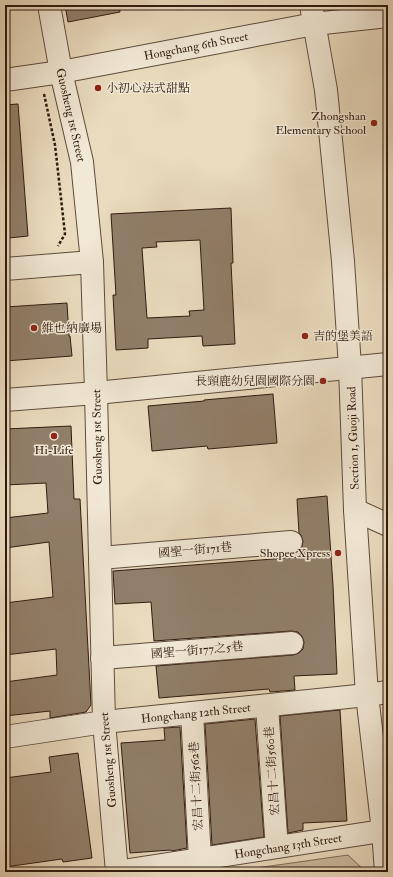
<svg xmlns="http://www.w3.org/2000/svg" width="393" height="877" viewBox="0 0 393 877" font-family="'IM FELL Double Pica','Noto Serif TC',serif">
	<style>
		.green { fill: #cabaa0; stroke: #7d6a58 }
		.building { fill: #917f6a; stroke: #301b10; fill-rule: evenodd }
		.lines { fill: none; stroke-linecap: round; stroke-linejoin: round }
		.minor-casing { stroke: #5e4b3c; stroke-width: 24 }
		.path { stroke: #301b10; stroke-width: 2.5; stroke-dasharray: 3 2; stroke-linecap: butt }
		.minor { stroke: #f1e8d5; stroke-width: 22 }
		.poi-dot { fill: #8f2418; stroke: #f1e8d5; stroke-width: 1.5 }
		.labels { text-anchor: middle; stroke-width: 3; stroke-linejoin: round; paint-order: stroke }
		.street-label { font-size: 12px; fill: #301b10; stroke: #f1e8d5 }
		.poi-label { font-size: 12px; fill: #301b10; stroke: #f1e8d5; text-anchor: start }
	</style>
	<rect width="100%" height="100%" fill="#eadbbe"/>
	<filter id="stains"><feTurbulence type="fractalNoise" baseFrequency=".005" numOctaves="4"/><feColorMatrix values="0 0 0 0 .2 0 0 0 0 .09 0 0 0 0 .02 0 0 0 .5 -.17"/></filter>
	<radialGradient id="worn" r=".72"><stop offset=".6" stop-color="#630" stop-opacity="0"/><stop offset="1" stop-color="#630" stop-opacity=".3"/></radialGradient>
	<g class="green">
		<path d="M 329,5 L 379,5 L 388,10 L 330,14 Z"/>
		<path d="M 348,855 L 366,872 L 228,872 Z"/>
	</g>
	<g class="building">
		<path d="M 65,5 L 119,5 L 120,12 L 68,22 Z"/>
		<path d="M 18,104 L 28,236 L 9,238 L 8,221 L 5,222 L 5,105 Z"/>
		<path d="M 231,208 L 233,263 L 231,263 L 235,344 L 203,346 L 202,336 L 148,339 L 148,348 L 116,350 L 113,295 L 116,295 L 111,214 ZM 200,240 L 204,310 L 189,311 L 190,316 L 147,318 L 142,248 L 157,247 L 156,242 Z"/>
		<path d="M 67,303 L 69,336 L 70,336 L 72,356 L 5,361 L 5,307 Z"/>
		<path d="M 273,394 L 277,443 L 208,449 L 207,446 L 152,451 L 148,406 L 204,401 L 204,400 Z"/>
		<path d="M 71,426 L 74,499 L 80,499 L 91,705 L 86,712 L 50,718 L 50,711 L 5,716 L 5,682 L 57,675 L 56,649 L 5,655 L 5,603 L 53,597 L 49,542 L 5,548 L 5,518 L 48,513 L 46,483 L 5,485 L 5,429 Z"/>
		<path d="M 327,496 L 333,586 L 337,674 L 294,676 L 295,690 L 270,692 L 269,689 L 159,698 L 156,666 L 293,655 L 299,653 L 303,649 L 304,642 L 302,636 L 298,632 L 291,631 L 154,641 L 151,602 L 115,604 L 113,571 L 300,557 L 300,550 L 302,547 L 303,541 L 301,535 L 299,533 L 297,499 Z"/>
		<path d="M 340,710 L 347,821 L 303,823 L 303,830 L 288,833 L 280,716 Z"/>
		<path d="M 255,719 L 264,837 L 212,845 L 205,724 Z"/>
		<path d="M 180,727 L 187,848 L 172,851 L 171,850 L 130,853 L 121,743 L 165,740 L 164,728 Z"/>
		<path d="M 78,753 L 92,858 L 63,862 L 62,859 L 5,867 L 5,778 L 51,772 L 49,757 Z"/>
	</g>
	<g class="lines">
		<defs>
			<g id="minor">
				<path d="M 49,5 L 61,72 L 82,162 L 92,262 L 96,393 L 104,722 L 117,872"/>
				<path d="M 311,5 L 326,90 L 343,261 L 350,367 L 355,510 L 367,695 L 383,831 L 386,872"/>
				<path d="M 5,80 L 61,72 L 314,24 L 388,16"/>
				<path d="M 5,269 L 92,262"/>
				<path d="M 5,400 L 96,393 L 388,364"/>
				<path d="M 355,510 L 388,525"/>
				<path d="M 100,558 L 291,542"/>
				<path d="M 102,658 L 292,643"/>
				<path d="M 267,706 L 276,835"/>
				<path d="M 192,713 L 200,859"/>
				<path d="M 5,737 L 104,722 L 367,695 L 388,692"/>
				<path d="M 116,872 L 388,830"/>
			</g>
		</defs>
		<use href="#minor" class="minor-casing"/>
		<path class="path" d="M 44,94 L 55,145 L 65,234 L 58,246"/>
		<use href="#minor" class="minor"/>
	</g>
	<g class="poi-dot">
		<circle cx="98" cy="88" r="4"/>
		<circle cx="374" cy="123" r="4"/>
		<circle cx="34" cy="328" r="4"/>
		<circle cx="305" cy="336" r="4"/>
		<circle cx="323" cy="381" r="4"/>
		<circle cx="54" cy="436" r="4"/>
		<circle cx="338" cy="553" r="4"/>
	</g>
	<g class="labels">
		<g class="street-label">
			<text transform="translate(196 46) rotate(-11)" y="4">Hongchang 6th Street</text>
			<text transform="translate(71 115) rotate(77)" y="4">Guosheng 1st Street</text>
			<text transform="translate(97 437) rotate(-91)" y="4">Guosheng 1st Street</text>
			<text transform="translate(353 438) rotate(-92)" y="4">Section 1, Guoji Road</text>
			<text transform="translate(195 550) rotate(-5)" y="4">國聖一街171巷</text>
			<text transform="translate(197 650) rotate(-5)" y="4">國聖一街177之5巷</text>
			<text transform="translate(196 713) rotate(-6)" y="4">Hongchang 12th Street</text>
			<text transform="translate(108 760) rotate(-95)" y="4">Guosheng 1st Street</text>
			<text transform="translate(272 771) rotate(-94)" y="4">宏昌十二街560巷</text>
			<text transform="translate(196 786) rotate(-93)" y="4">宏昌十二街562巷</text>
			<text transform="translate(288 846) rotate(-9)" y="4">Hongchang 13th Street</text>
		</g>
		<g class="poi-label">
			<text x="106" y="92">小初心法式甜點</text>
			<text x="366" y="120" text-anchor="end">Zhongshan<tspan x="366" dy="14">Elementary School</tspan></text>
			<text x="42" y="332">維也納廣場</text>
			<text x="313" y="340">吉的堡美語</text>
			<text x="315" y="385" text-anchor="end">長頸鹿幼兒園國際分園</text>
			<text x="54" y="454" text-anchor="middle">Hi-Life</text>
			<text x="330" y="557" text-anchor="end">Shopee Xpress</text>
		</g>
	</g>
	<rect width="393" height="877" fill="none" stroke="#eadbbe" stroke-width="20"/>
	<rect x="6" y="6" width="381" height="865" fill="none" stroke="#301b10" stroke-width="2"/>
	<rect x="10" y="10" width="373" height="857" fill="none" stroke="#301b10"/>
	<rect width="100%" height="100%" filter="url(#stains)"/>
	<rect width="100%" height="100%" fill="url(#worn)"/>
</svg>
